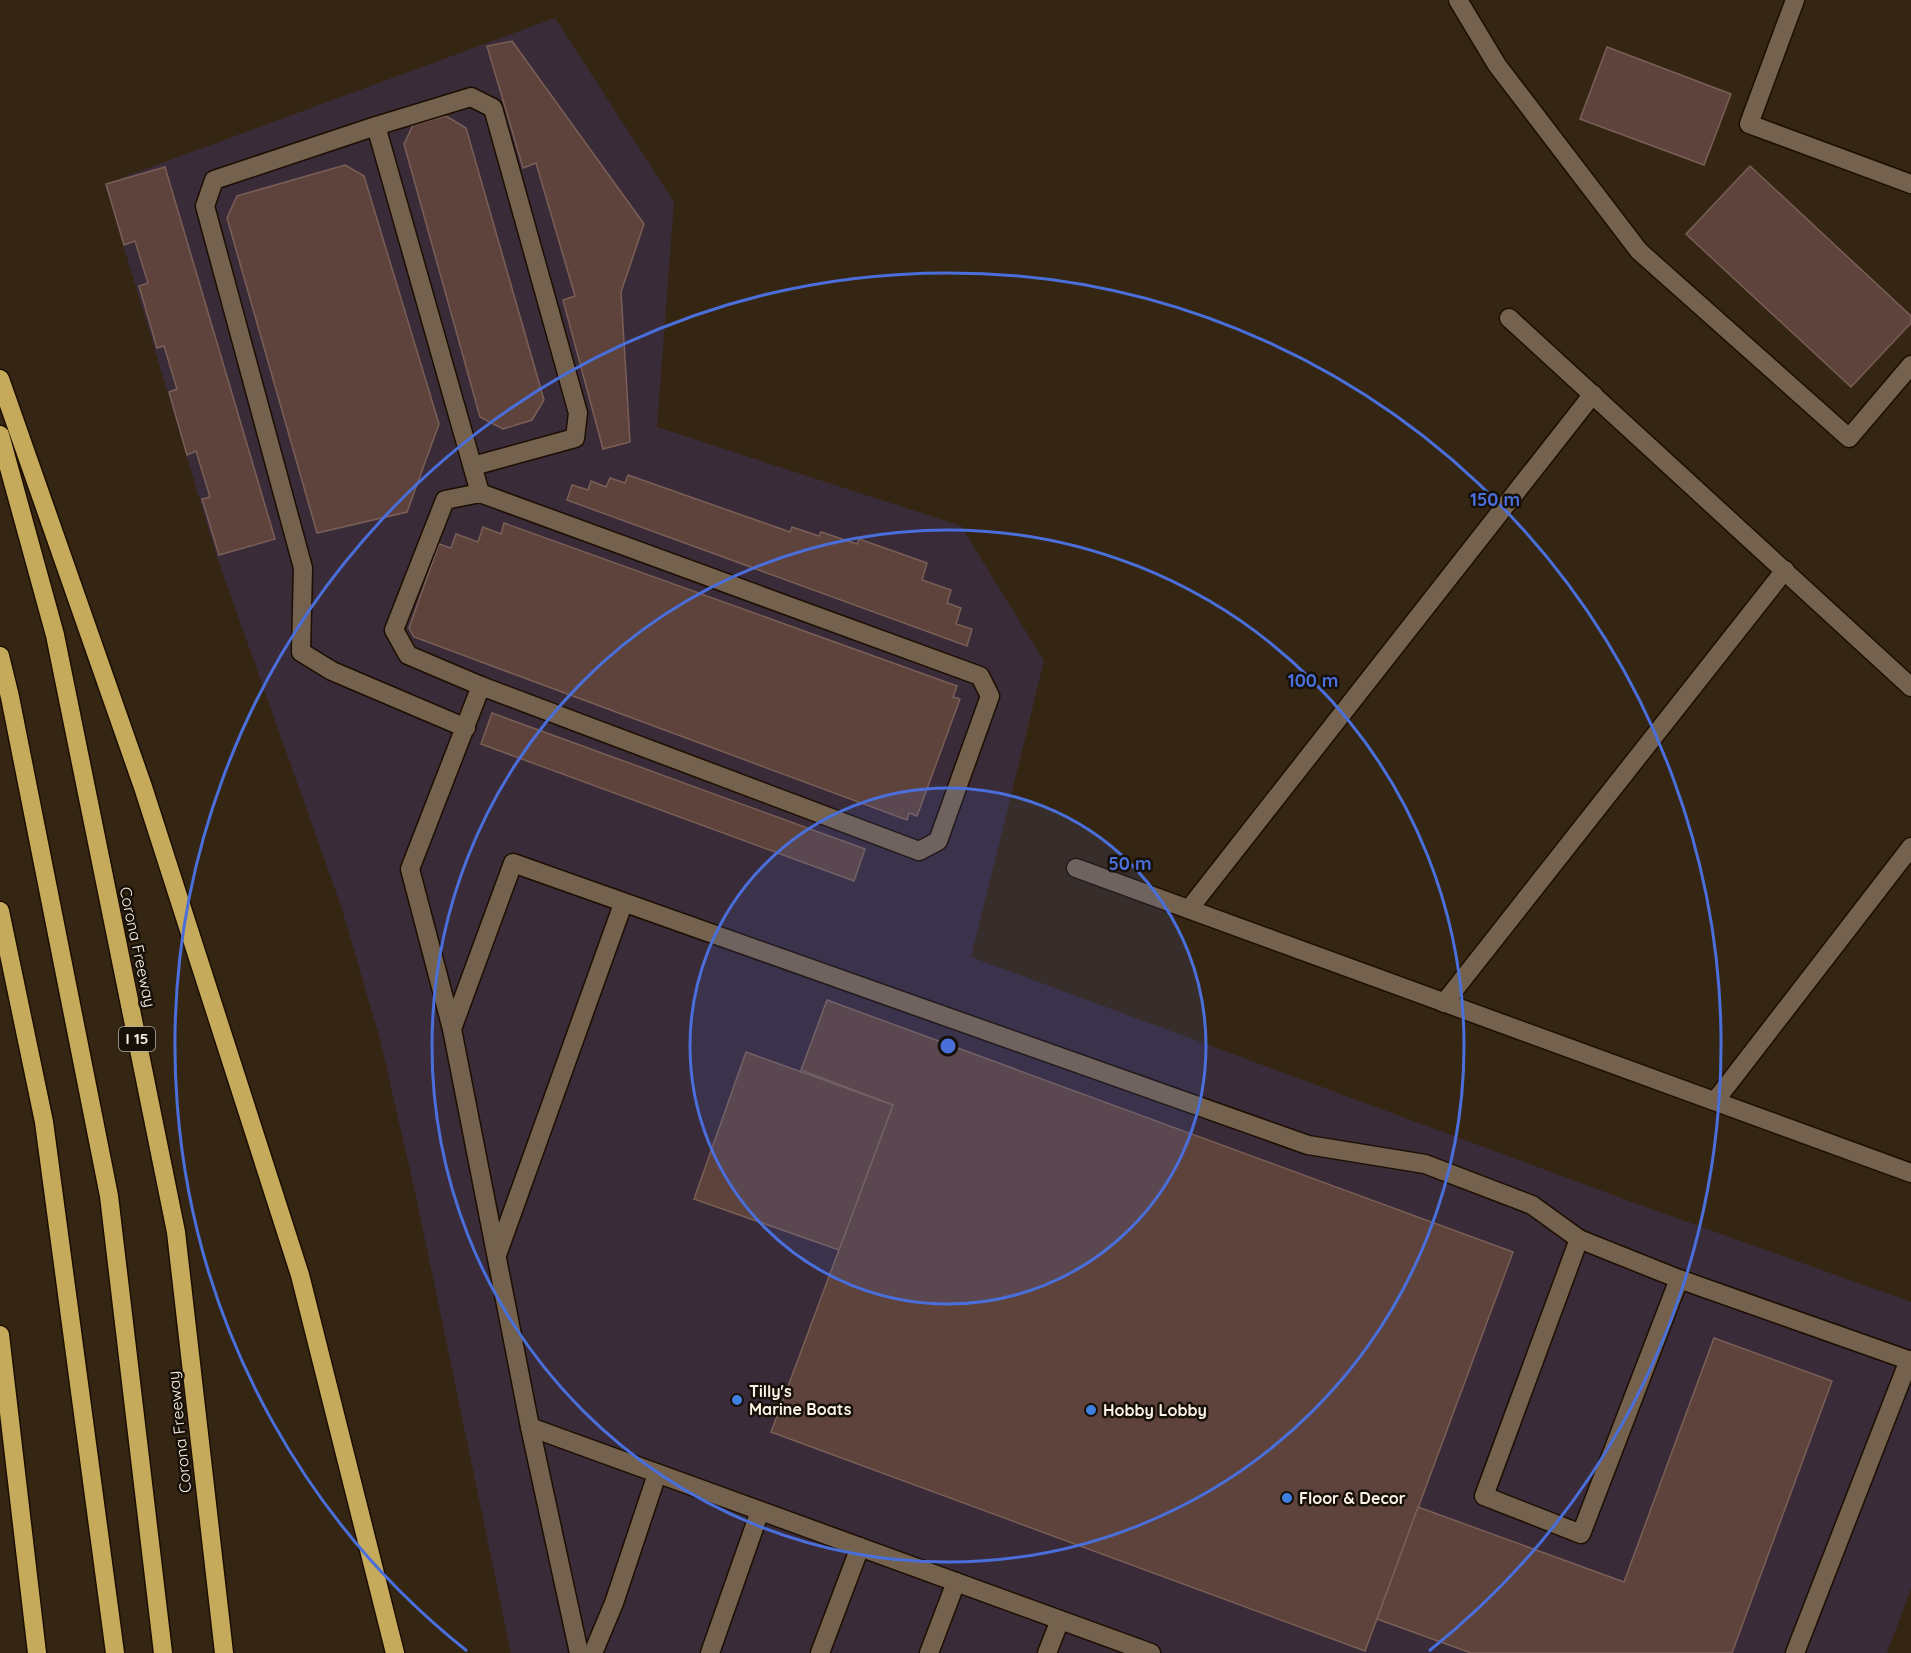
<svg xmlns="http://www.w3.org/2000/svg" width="1911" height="1653" viewBox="0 0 1911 1653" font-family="Quicksand,sans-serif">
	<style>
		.commercial { fill: #3a2b38 }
		.building { fill: #5d433c; stroke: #7a5f57; stroke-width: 1.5 }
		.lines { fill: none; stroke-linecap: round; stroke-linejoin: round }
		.minor-casing { stroke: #1c0e00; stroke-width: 21 }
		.highway-casing { stroke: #1c0e00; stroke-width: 21 }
		.minor { stroke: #74624e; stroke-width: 18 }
		.highway { stroke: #c6aa5c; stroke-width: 18 }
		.ring { fill: none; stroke: #4a6fdb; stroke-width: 3 }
		.shop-dot { fill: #3f7fe0; stroke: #171008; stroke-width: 2 }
		.labels { text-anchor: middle; stroke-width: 5; stroke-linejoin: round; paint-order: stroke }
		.shield { fill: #171008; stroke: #b8afa4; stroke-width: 1.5 }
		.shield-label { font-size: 15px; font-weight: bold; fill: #fdf3e7 }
		.street-label { font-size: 16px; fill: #fdf3e7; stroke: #171008 }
		.poi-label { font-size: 16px; font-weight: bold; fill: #fdf3e7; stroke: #171008; text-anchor: start }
		.centre { fill: #4a6fdb; stroke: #171008; stroke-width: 3 }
		.ring-label { font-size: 18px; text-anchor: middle; font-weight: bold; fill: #4a6fdb; stroke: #171008; stroke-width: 5; stroke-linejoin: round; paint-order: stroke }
	</style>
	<rect width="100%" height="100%" fill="#352613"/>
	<path class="commercial" d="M 555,18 L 674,202 L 657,427 L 961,526 L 1044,661 L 971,957 L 1643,1206 L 1911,1302 L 1911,1589 L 1887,1653 L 511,1653 L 417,1201 L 380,1039 L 341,906 L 217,557 L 105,184 Z"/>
	<g class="building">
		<path d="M 512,41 L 644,224 L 621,292 L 630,442 L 603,449 L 563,300 L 575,296 L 536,163 L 523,168 L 487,46 Z"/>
		<path d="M 1607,47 L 1731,94 L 1704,165 L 1580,119 Z"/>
		<path d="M 446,116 L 466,128 L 544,400 L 532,420 L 503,429 L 480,417 L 404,144 L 413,125 Z"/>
		<path d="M 345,165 L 364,176 L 439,424 L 407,512 L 317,533 L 227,218 L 237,196 Z"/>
		<path d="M 1750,166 L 1911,316 L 1911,323 L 1851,387 L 1686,234 Z"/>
		<path d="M 165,167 L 275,539 L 219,555 L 202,499 L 210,497 L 196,451 L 187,455 L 169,392 L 177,389 L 164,346 L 157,348 L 139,286 L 148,283 L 135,241 L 124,245 L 106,184 Z"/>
		<path d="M 628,475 L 790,532 L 792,527 L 819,536 L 821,532 L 857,544 L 859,539 L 927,563 L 922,580 L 951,590 L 947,603 L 961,608 L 956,624 L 972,629 L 967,646 L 567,500 L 572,485 L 588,490 L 591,481 L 606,487 L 610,478 L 625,483 Z"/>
		<path d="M 504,523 L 957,686 L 953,697 L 960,699 L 917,816 L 909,813 L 907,820 L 414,637 L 409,628 L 439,544 L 451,548 L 456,534 L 478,542 L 483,527 L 501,534 Z"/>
		<path d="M 492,713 L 865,849 L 854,881 L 481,744 Z"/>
		<path d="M 827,1000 L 1513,1252 L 1365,1651 L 771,1432 L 893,1105 L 801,1070 Z"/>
		<path d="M 746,1052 L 893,1105 L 839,1250 L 694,1199 Z"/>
		<path d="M 1714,1338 L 1832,1381 L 1732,1653 L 1471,1653 L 1377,1619 L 1418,1507 L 1624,1582 Z"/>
	</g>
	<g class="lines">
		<defs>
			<g id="minor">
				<path d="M 1458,0 L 1497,65 L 1639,251 L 1849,438 L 1911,365"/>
				<path d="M 1795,0 L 1749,124 L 1911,184"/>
				<path d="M 376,126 L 471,97 L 493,108 L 578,413 L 575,438 L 473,466"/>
				<path d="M 1509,318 L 1911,687"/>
				<path d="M 480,493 L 980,676 L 990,696 L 938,841 L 919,851 L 481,686 L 408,655 L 394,630 L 445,500 Z"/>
				<path d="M 481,686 L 410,869 L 452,1029 L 530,1427 L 1151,1653"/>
				<path d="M 466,728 L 332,671 L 301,652 L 303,568 L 205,206 L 214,180 L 376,126 L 480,493"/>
				<path d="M 1076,868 L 1911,1173"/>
				<path d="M 1189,909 L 1593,394"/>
				<path d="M 1444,1003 L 1785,570"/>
				<path d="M 452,1029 L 513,863 L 1308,1145 L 1425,1164 L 1532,1205 L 1579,1239"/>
				<path d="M 1715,1101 L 1911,847"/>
				<path d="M 497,1255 L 623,904"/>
				<path d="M 1679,1279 L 1581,1534 L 1484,1496 L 1579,1239 L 1679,1279 L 1911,1361"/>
				<path d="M 530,1427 L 579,1653"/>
				<path d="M 593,1653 L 614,1603 L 657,1474"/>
				<path d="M 710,1653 L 760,1511"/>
				<path d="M 820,1653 L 860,1547"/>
				<path d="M 929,1653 L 956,1582"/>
				<path d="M 1047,1653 L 1060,1620"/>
				<path d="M 1795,1653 L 1909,1360"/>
			</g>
			<g id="highway">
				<path d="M 0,379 L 143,787 L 300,1275 L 395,1653"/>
				<path d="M 0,435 L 55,635 L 176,1232 L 224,1653"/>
				<path d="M 0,656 L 10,697 L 109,1196 L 163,1653"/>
				<path d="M 0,911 L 44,1122 L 115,1653"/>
				<path d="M 0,1335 L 37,1653"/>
			</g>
		</defs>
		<use href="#minor" class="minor-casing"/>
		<use href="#highway" class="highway-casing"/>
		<use href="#minor" class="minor"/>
		<use href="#highway" class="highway"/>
	</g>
	<circle cx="948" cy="1046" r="258" fill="#4a6fdb" fill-opacity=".12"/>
	<g class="ring">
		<circle cx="948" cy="1046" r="258"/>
		<circle cx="948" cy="1046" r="516"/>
		<path d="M467 1651A773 773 0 1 1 1429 1651"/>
	</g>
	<g class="shop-dot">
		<circle cx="737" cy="1400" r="6"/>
		<circle cx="1091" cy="1410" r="6"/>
		<circle cx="1287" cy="1498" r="6"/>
	</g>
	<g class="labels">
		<rect class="shield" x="119" y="1027" width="36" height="24" rx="4.5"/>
		<g class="shield-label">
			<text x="137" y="1044">I 15</text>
		</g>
		<g class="street-label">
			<text transform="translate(138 947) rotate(78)" y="6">Corona Freeway</text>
			<text transform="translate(179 1432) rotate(-96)" y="6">Corona Freeway</text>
		</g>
		<g class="poi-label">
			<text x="749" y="1397">Tilly's<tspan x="749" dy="18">Marine Boats</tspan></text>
			<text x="1103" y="1416">Hobby Lobby</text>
			<text x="1299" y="1504">Floor &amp; Decor</text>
		</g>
	</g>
	<circle cx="948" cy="1046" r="9" class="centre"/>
	<g class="ring-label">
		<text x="1495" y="506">150 m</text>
		<text x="1313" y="687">100 m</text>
		<text x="1130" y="870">50 m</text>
	</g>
</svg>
